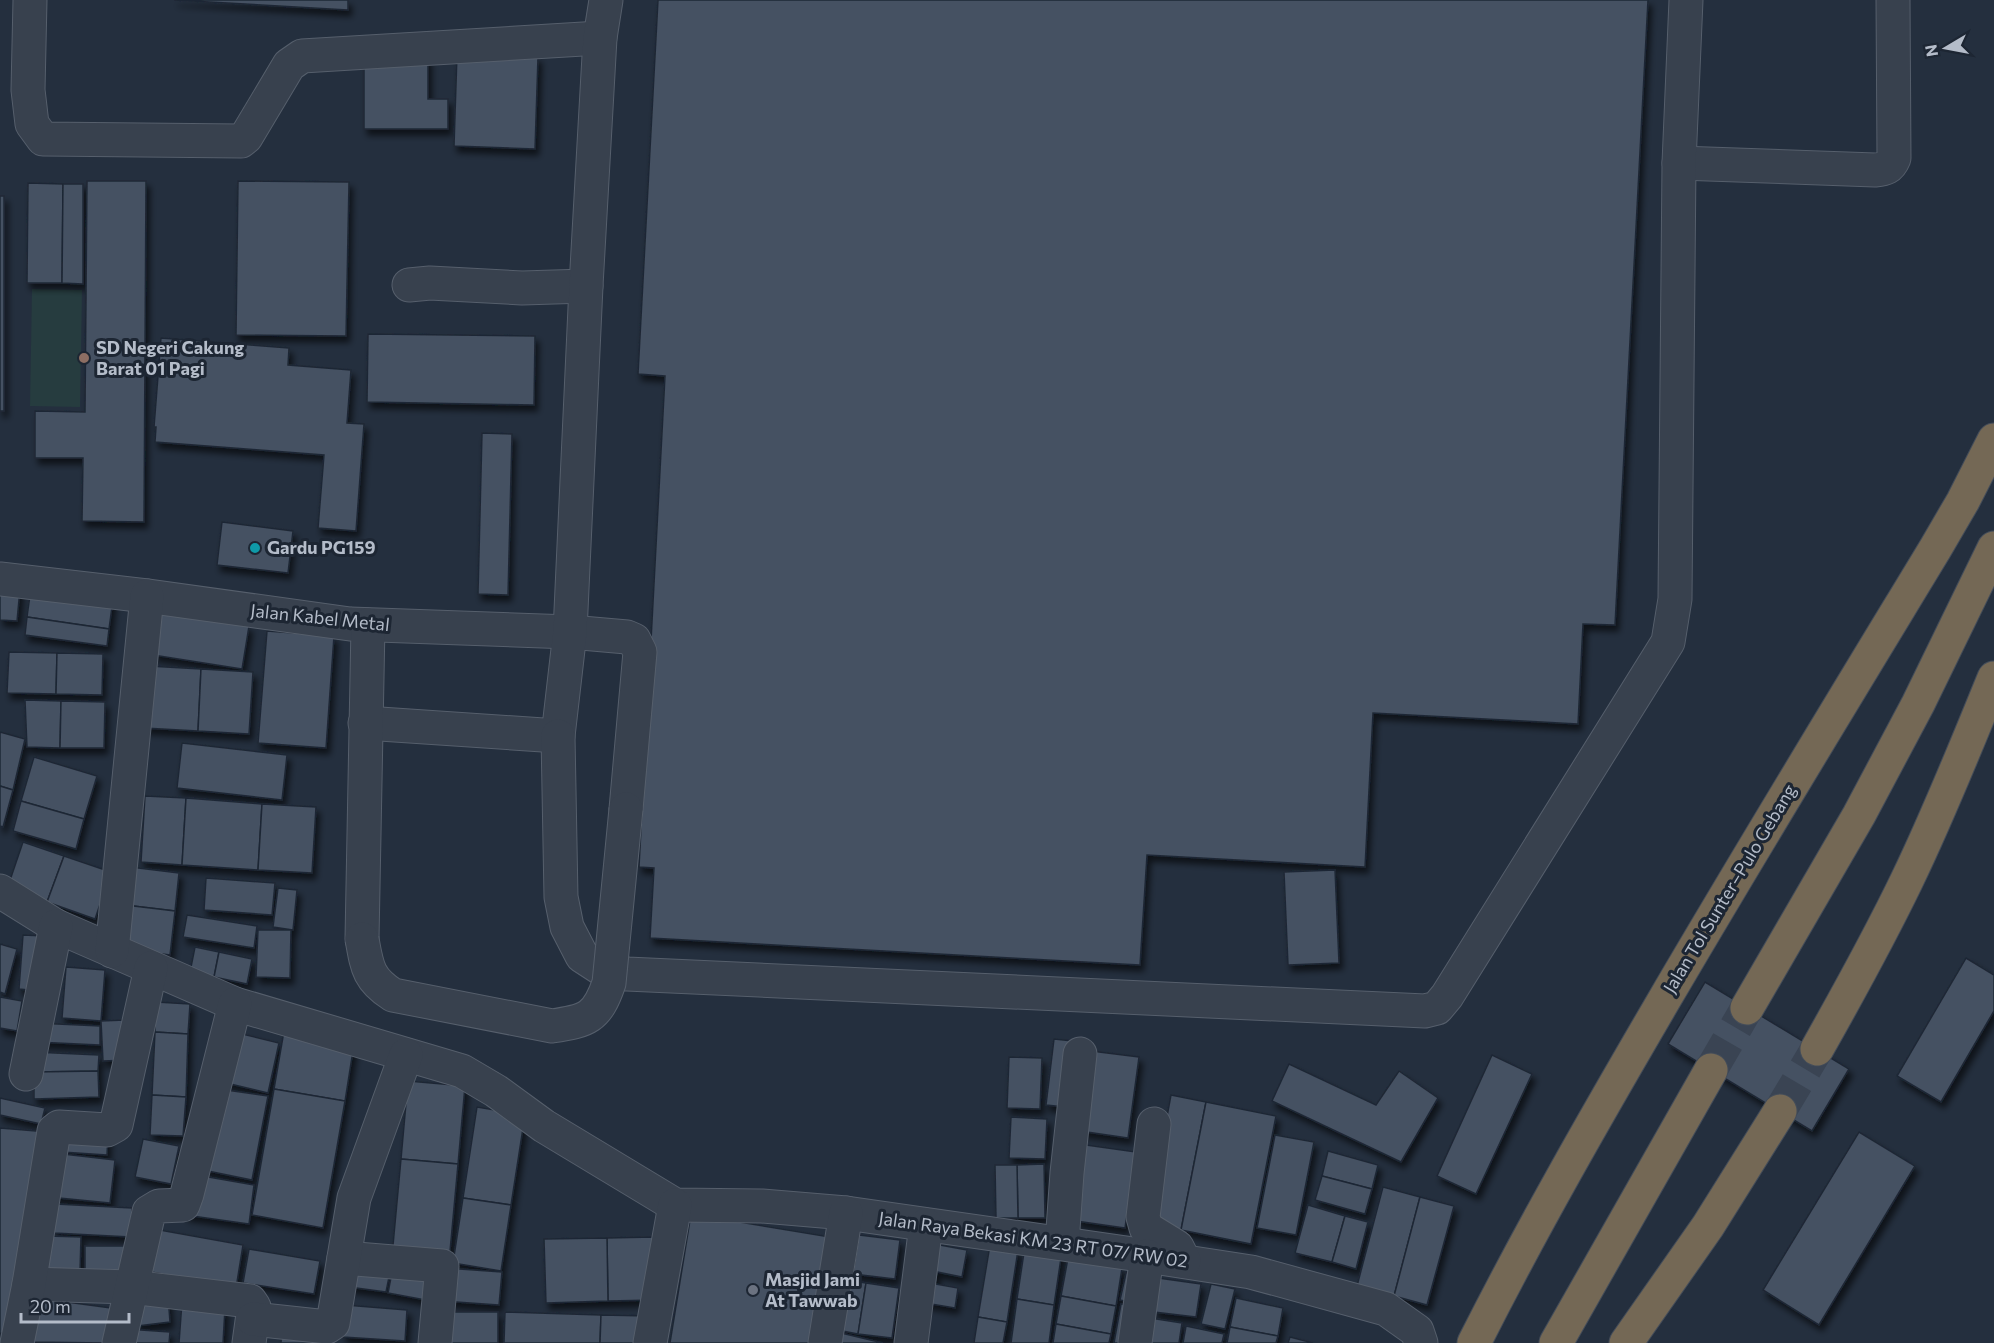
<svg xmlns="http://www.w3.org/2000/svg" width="1994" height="1343" viewBox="0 0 1994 1343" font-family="Commissioner,sans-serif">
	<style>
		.pitch { fill: #263c3f }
		.building { fill: #455162; stroke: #1f2835; stroke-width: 1.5; filter: url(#shadow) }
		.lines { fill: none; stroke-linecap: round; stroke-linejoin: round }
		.highway-tunnel { stroke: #3a4453; stroke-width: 33; stroke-dasharray: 33 16; stroke-linecap: butt }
		.minor-casing { stroke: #565f6c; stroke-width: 35 }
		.highway-casing { stroke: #434c59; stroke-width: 35 }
		.minor { stroke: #38414e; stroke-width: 33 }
		.highway { stroke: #746855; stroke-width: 33 }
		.minor-bridge-casing { stroke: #565f6c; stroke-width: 35; stroke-linecap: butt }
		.minor-bridge { stroke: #38414e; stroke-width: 33 }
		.education-dot { fill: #8d6e63; stroke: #1d2633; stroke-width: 2 }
		.culture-dot { fill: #0f9aa8; stroke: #1d2633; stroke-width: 2 }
		.worship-dot { fill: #6b7280; stroke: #1d2633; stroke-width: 2 }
		.labels { text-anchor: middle; stroke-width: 6; stroke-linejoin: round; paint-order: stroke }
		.poi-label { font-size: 18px; font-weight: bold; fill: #b4bcc9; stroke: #1d2633; text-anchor: start }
		.street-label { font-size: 18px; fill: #b4bcc9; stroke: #1d2633 }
	</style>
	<defs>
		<filter id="shadow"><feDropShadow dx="3.5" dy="6" stdDeviation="3" flood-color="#0009"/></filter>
	</defs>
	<rect width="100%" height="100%" fill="#242f3e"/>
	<path class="pitch" d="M 32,289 L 82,290 L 80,407 L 30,406 Z"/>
	<g class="building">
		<path d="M 174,0 L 348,0 L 348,10 Z"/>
		<path d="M 658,0 L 1648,0 L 1615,625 L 1583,624 L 1578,724 L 1373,713 L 1365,867 L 1147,855 L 1140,965 L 650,938 L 654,868 L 639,867 L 665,376 L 638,374 Z"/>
		<path d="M 457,54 L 538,57 L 535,149 L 454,146 Z"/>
		<path d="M 364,57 L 428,57 L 428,99 L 448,99 L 448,129 L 364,129 Z"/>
		<path d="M 87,181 L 146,181 L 144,522 L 82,521 L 83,458 L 35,458 L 35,411 L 85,412 Z"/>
		<path d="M 238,181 L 349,182 L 346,336 L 236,335 Z"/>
		<path d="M 28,183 L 63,184 L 62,283 L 27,283 Z"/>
		<path d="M 63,184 L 83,184 L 83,284 L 62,283 Z"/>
		<rect x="0" y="196" width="4" height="215"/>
		<path d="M 368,334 L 535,336 L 534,405 L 367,402 Z"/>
		<path d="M 161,338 L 289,348 L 288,365 L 351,370 L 347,423 L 364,424 L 356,531 L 318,528 L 324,455 L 155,442 L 156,427 L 154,427 Z"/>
		<path d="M 482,433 L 512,434 L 508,595 L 478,594 Z"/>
		<path d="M 222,522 L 293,531 L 288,573 L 217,565 Z"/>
		<path d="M 0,588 L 20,589 L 17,621 L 0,620 Z"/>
		<path d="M 31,588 L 113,599 L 109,629 L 27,617 Z"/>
		<path d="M 160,611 L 249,626 L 242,669 L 153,655 Z"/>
		<path d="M 27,617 L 109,629 L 107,646 L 25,635 Z"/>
		<path d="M 267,631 L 334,636 L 326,748 L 258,743 Z"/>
		<path d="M 9,652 L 57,653 L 56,694 L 7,693 Z"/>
		<path d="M 57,653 L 103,654 L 102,695 L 56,694 Z"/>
		<path d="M 148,666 L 201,669 L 198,731 L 144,728 Z"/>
		<path d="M 201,669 L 253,672 L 249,734 L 198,731 Z"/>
		<path d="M 25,700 L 61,701 L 60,748 L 27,747 Z"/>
		<path d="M 61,701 L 105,702 L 104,748 L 60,748 Z"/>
		<path d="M 0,732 L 25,739 L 13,790 L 0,786 Z"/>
		<path d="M 182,743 L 287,755 L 282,800 L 177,788 Z"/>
		<path d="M 34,757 L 97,776 L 84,819 L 21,801 Z"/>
		<path d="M 0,786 L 13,790 L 3,827 L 0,826 Z"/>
		<path d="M 145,796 L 186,798 L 182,865 L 141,862 Z"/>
		<path d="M 186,798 L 262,804 L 258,870 L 182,865 Z"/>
		<path d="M 21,801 L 84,819 L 76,849 L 13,831 Z"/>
		<path d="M 262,804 L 316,807 L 312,873 L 258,870 Z"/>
		<path d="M 23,842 L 64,856 L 47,902 L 7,889 Z"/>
		<path d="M 64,856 L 111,872 L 95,919 L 47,902 Z"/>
		<path d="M 130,867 L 179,873 L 175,911 L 125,905 Z"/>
		<path d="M 1335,870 L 1339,963 L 1288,965 L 1284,872 Z"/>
		<path d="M 206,878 L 275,883 L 272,915 L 204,910 Z"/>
		<path d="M 278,888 L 297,890 L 293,930 L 273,927 Z"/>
		<path d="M 125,905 L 175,911 L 170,955 L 120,948 Z"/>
		<path d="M 187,915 L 257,926 L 254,948 L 183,937 Z"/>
		<path d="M 258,930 L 291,930 L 290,978 L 256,977 Z"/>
		<path d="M 23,935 L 44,936 L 39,991 L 19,989 Z"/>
		<path d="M 0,944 L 17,949 L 5,994 L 0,992 Z"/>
		<path d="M 195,947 L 219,952 L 214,977 L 190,972 Z"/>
		<path d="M 219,952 L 252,959 L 247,984 L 214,977 Z"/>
		<path d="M 1966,958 L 1994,975 L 1994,1011 L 1941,1102 L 1897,1076 Z"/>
		<path d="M 66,967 L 105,970 L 101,1021 L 62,1018 Z"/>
		<path d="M 1705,982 L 1849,1069 L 1812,1131 L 1668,1044 Z"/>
		<path d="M 0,997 L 22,1001 L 17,1031 L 0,1028 Z"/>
		<path d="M 156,1002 L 190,1004 L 188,1034 L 155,1032 Z"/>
		<path d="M 125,1020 L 127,1060 L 103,1061 L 101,1021 Z"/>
		<path d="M 36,1023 L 100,1026 L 100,1045 L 36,1042 Z"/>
		<path d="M 284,1031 L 354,1044 L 345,1101 L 274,1089 Z"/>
		<path d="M 155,1032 L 188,1034 L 186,1097 L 152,1095 Z"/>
		<path d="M 234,1032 L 279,1043 L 268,1093 L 222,1082 Z"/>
		<path d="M 1054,1039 L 1073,1041 L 1065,1107 L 1046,1105 Z"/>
		<path d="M 1091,1051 L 1139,1057 L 1128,1138 L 1080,1131 Z"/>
		<path d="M 33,1052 L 99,1055 L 98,1071 L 34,1072 Z"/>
		<path d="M 1492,1055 L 1532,1074 L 1476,1194 L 1437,1176 Z"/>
		<path d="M 1009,1057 L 1042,1058 L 1040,1109 L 1007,1108 Z"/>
		<path d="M 1289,1064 L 1376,1105 L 1399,1071 L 1438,1098 L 1401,1162 L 1272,1101 Z"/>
		<path d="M 98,1071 L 99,1097 L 34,1099 L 34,1072 Z"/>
		<path d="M 408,1081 L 465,1086 L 458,1164 L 401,1159 Z"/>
		<path d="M 219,1089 L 268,1096 L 252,1180 L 203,1170 Z"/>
		<path d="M 274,1089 L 345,1101 L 323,1228 L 252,1215 Z"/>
		<path d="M 152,1095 L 186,1097 L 183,1136 L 150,1135 Z"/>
		<path d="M 1171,1095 L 1206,1102 L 1181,1230 L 1147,1224 Z"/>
		<path d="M 0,1098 L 45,1108 L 41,1124 L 0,1115 Z"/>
		<path d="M 1206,1102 L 1276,1116 L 1251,1244 L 1181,1230 Z"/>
		<path d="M 477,1107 L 525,1115 L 511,1205 L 463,1198 Z"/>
		<path d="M 1011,1117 L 1047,1119 L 1045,1159 L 1009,1158 Z"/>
		<path d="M 0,1128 L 48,1132 L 10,1335 L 0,1333 Z"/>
		<path d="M 63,1130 L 108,1133 L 107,1155 L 62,1152 Z"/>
		<path d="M 1859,1132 L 1915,1166 L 1819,1325 L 1763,1290 Z"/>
		<path d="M 1275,1135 L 1314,1142 L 1296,1235 L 1257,1228 Z"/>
		<path d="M 143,1139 L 179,1146 L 171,1184 L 135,1177 Z"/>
		<path d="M 1086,1145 L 1136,1152 L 1125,1228 L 1076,1221 Z"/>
		<path d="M 1328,1151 L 1378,1165 L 1372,1189 L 1322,1176 Z"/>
		<path d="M 54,1153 L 115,1160 L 110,1203 L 49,1197 Z"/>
		<path d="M 401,1159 L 458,1164 L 449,1262 L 392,1256 Z"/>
		<path d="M 1044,1164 L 1045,1218 L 1018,1218 L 1017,1165 Z"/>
		<path d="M 995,1165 L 1017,1165 L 1018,1218 L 996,1218 Z"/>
		<path d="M 197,1175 L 254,1185 L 249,1224 L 185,1215 Z"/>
		<path d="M 1322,1176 L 1372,1189 L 1365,1214 L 1315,1200 Z"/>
		<path d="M 1383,1187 L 1420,1197 L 1394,1296 L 1357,1286 Z"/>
		<path d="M 1420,1197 L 1454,1206 L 1427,1305 L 1394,1296 Z"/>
		<path d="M 463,1198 L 511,1205 L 501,1271 L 453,1263 Z"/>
		<path d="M 55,1204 L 132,1208 L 131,1237 L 54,1233 Z"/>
		<path d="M 1308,1205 L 1345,1216 L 1332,1262 L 1295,1253 Z"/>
		<path d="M 691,1214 L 836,1238 L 819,1343 L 670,1343 Z"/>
		<path d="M 1345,1216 L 1368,1222 L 1356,1269 L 1332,1262 Z"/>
		<path d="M 154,1229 L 243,1245 L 236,1288 L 146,1271 Z"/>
		<path d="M 859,1235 L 900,1240 L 895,1279 L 853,1274 Z"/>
		<path d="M 47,1236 L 81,1237 L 80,1271 L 46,1270 Z"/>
		<path d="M 654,1237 L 655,1300 L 608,1301 L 607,1238 Z"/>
		<path d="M 607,1238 L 608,1301 L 546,1303 L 544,1239 Z"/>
		<path d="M 929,1243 L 967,1250 L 962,1277 L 937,1272 L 935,1284 L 958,1288 L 955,1308 L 919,1302 Z"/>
		<path d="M 990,1245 L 1018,1250 L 1007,1322 L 978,1317 Z"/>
		<path d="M 85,1246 L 129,1246 L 130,1280 L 85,1279 Z"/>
		<path d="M 1025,1246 L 1062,1251 L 1054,1305 L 1017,1299 Z"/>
		<path d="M 249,1249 L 320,1261 L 314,1294 L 243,1283 Z"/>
		<path d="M 1068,1258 L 1122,1268 L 1116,1306 L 1061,1296 Z"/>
		<path d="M 353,1264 L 390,1272 L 386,1292 L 349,1287 Z"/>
		<path d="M 393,1267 L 436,1274 L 431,1301 L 388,1293 Z"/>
		<path d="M 445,1268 L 502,1272 L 499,1305 L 442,1301 Z"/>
		<path d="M 1127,1269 L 1141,1272 L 1134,1303 L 1120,1300 Z"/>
		<path d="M 1158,1278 L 1201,1284 L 1196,1317 L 1154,1312 Z"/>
		<path d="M 838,1279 L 866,1283 L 858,1334 L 832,1329 Z"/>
		<path d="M 866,1283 L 899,1288 L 892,1338 L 858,1334 Z"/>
		<path d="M 1211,1284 L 1235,1289 L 1225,1329 L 1201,1324 Z"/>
		<path d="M 168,1296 L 170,1322 L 137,1326 L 135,1300 Z"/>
		<path d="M 1061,1296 L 1116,1306 L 1111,1334 L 1056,1324 Z"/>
		<path d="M 37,1298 L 111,1308 L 106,1343 L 31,1342 Z"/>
		<path d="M 1236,1298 L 1283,1308 L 1278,1336 L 1230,1327 Z"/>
		<path d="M 1017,1299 L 1054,1305 L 1049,1343 L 1011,1343 Z"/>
		<path d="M 182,1302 L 225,1308 L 223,1343 L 179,1343 Z"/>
		<path d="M 1121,1304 L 1136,1307 L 1129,1343 L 1114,1343 Z"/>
		<path d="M 345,1305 L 407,1310 L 405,1341 L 343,1337 Z"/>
		<rect x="441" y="1312" width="57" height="31"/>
		<path d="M 505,1312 L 601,1315 L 600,1343 L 504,1343 Z"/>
		<path d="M 601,1315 L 648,1316 L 647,1343 L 600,1343 Z"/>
		<path d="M 978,1317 L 1007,1322 L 1003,1343 L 974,1343 Z"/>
		<path d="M 1150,1318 L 1182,1323 L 1179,1343 L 1146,1343 Z"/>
		<path d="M 1056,1324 L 1111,1334 L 1109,1343 L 1053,1343 Z"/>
		<path d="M 282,1326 L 311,1328 L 310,1343 L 281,1343 Z"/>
		<path d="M 1186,1326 L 1224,1334 L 1222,1343 L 1183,1343 Z"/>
		<path d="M 1230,1327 L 1278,1336 L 1276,1343 L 1227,1343 Z"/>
		<path d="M 126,1329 L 170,1332 L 169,1343 L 125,1343 Z"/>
		<path d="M 837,1332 L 883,1343 L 835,1343 Z"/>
		<path d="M 1290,1337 L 1313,1343 L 1288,1343 Z"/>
	</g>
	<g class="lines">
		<g class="highway-tunnel">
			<path d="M 1711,1070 L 1747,1008"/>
			<path d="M 1780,1111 L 1817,1049"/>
		</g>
		<defs>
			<g id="minor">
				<path d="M 30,0 L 28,90 L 32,124 L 43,139 L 241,141 L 246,137 L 289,65 L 302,56 L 600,38"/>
				<path d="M 1679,163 L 1875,170 C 1885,169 1890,168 1894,158 L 1893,0"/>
				<path d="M 409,285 L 430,283 L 522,288 L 586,286"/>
				<path d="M 0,579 L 147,596 L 350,624 L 570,632 L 627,637 L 634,640 L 640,652 L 626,809"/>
				<path d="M 365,723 L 558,736 L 570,632 L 586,286 L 600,38 L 606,0"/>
				<path d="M 558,736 L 561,897 L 567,927 L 582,956 L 602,969 L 627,974 L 1425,1011 L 1437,1008 L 1447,996 L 1668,642 L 1675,599 L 1679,163 L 1686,0"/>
				<path d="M 0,891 L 56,926 L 235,1004 L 462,1071 L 496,1091 L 544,1126 L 675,1205 L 762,1206 L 846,1213 L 1147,1256 L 1251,1272 L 1386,1309 L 1417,1331 L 1421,1343"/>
				<path d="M 362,939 L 368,625"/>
				<path d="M 112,951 L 147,596"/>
				<path d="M 26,1074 L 56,926"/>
				<path d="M 1154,1124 L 1143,1217 L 1146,1228 L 1177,1247 L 1184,1261"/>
				<path d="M 1062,1243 L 1067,1173 L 1080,1054"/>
				<path d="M 344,1258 L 442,1266 L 435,1343"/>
				<path d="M 29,1284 L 131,1287 L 250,1301 L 254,1307 L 249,1343"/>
				<path d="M 253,1319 L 327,1327 L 333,1323 L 354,1198 L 406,1055"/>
				<path d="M 17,1343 L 29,1284 L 54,1131 L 59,1127 L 107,1130 L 116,1125 L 151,968"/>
				<path d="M 119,1343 L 149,1212 L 159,1206 L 183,1205 L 187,1194 L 235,1004"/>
				<path d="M 650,1343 L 675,1205"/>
				<path d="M 825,1343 L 846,1213"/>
				<path d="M 911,1343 L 926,1225"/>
				<path d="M 1135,1343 L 1147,1256"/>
			</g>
			<g id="highway">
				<path d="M 1747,1008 L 1859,815 L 1918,704 L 1994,548"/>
				<path d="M 1817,1049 C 1848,994 1879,938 1907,880 C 1939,814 1966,746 1994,678"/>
				<path d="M 1474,1343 C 1533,1226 1598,1113 1664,1000 C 1753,848 1844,699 1935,549 L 1963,501 L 1994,440"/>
				<path d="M 1556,1343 L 1711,1070"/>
				<path d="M 1626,1343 L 1708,1226 L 1780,1111"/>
			</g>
		</defs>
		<use href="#minor" class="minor-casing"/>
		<use href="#highway" class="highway-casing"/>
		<use href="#minor" class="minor"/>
		<use href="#highway" class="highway"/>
		<defs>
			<path id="minor-bridge" d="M 362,939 C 367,967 368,979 393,995 L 552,1026 C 587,1021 597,1018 609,983 L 626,809"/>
		</defs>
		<use href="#minor-bridge" class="minor-bridge-casing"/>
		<use href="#minor-bridge" class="minor-bridge"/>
	</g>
	<circle class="education-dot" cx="84" cy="358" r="6"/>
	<circle class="culture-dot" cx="255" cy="548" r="6"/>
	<circle class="worship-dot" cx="753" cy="1290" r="6"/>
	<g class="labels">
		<g class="poi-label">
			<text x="96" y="354">SD Negeri Cakung<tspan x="96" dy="21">Barat 01 Pagi</tspan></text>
			<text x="267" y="554">Gardu PG159</text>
			<text x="765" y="1286">Masjid Jami<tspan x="765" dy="21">At Tawwab</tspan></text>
		</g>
		<g class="street-label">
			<text transform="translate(320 618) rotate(6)" y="6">Jalan Kabel Metal</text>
			<text transform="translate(1730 889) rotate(-59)" y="6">Jalan Tol Sunter–Pulo Gebang</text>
			<text transform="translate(1033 1240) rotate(8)" y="6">Jalan Raya Bekasi KM 23 RT 07/ RW 02</text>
		</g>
	</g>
	<g transform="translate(1946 48) rotate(260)" stroke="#1d2633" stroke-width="4.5" paint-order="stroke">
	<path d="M0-4.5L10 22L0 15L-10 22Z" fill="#b4bcc9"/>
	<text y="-9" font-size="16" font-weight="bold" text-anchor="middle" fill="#b4bcc9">N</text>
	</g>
	<path d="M21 1313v9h108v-9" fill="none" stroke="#b4bcc9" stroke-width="3"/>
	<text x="30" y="1313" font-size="18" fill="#b4bcc9" stroke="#1d2633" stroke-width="4.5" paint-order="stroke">20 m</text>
</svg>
